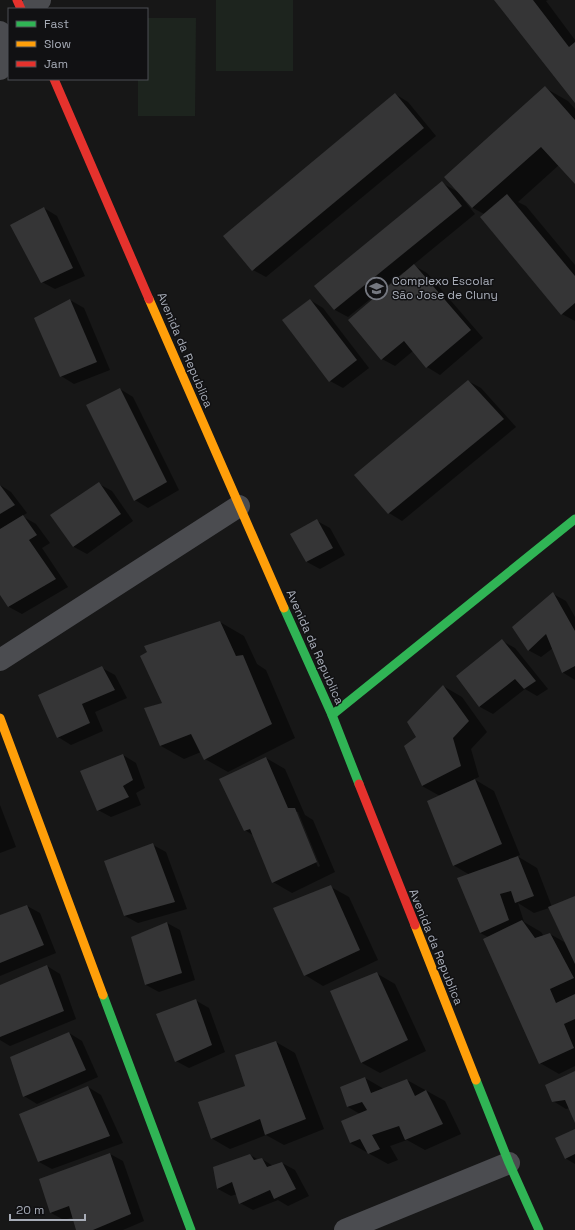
<svg xmlns="http://www.w3.org/2000/svg" width="575" height="1230" viewBox="0 0 575 1230" font-family="'Space Grotesk',sans-serif">
	<style>
		.green { fill: #1d241e }
		.shadow { fill: #0007; fill-rule: evenodd }
		.building { fill: #353536 }
		.lines { fill: none; stroke-linecap: round; stroke-linejoin: round }
		.street { stroke: #4b4c50; stroke-width: 22 }
		.fast { stroke: #30b455; stroke-width: 9 }
		.slow { stroke: #ff9f0a; stroke-width: 9 }
		.jam { stroke: #e5322d; stroke-width: 9 }
		.labels { text-anchor: middle; stroke-width: 3; stroke-linejoin: round; paint-order: stroke }
		.poi-label { font-size: 12px; fill: #a8adb8; stroke: #111113; text-anchor: start }
		.street-label { font-size: 12px; fill: #a8adb8; stroke: #111113 }
	</style>
	<rect width="100%" height="100%" fill="#171717"/>
	<g class="green">
		<rect x="216" y="0" width="77" height="71"/>
		<path d="M 147,18 L 196,18 L 195,116 L 138,116 L 138,79 L 147,79 Z"/>
	</g>
	<g class="shadow">
		<path d="M 495,0 L 548,0 L 546,1 L 575,40 L 575,101 Z"/>
		<path d="M 545,88 L 568,101 L 575,109 L 575,183 L 559,165 L 518,202 L 526,206 L 575,265 L 575,321 L 562,314 L 484,214 L 473,208 L 464,198 L 463,199 L 475,214 L 413,265 L 427,273 L 483,338 L 440,375 L 427,367 L 413,351 L 395,366 L 382,359 L 405,273 L 404,272 L 348,317 L 335,310 L 316,286 L 442,183 L 458,192 Z"/>
		<path d="M 395,94 L 408,102 L 436,136 L 266,277 L 253,270 Z"/>
		<path d="M 44,208 L 57,216 L 85,276 L 55,289 L 42,282 Z"/>
		<path d="M 70,300 L 84,308 L 110,370 L 74,384 L 61,376 Z"/>
		<path d="M 310,300 L 323,308 L 369,368 L 343,388 L 330,381 Z"/>
		<path d="M 468,381 L 481,388 L 516,427 L 402,521 L 389,513 Z"/>
		<path d="M 120,389 L 133,397 L 179,490 L 148,508 L 135,500 Z"/>
		<path d="M 99,484 L 112,491 L 133,521 L 87,554 L 74,547 L 51,516 Z"/>
		<path d="M 0,485 L 11,492 L 27,513 L 22,516 L 36,524 L 50,543 L 42,548 L 68,587 L 22,614 L 9,607 L 0,593 Z"/>
		<path d="M 317,521 L 330,528 L 345,555 L 320,569 L 307,562 Z"/>
		<path d="M 553,594 L 566,601 L 575,617 L 575,680 L 562,672 L 553,648 L 541,657 L 528,650 Z"/>
		<path d="M 220,622 L 244,636 L 257,664 L 266,670 L 295,738 L 228,772 L 205,759 L 201,752 L 184,759 L 161,746 L 145,708 L 163,703 Z"/>
		<path d="M 502,641 L 515,648 L 548,689 L 537,696 L 525,689 L 493,714 L 480,707 L 457,676 Z"/>
		<path d="M 102,668 L 115,675 L 127,698 L 95,712 L 103,731 L 71,745 L 58,737 Z"/>
		<path d="M 443,686 L 462,697 L 487,732 L 471,749 L 479,777 L 474,779 L 494,791 L 520,855 L 517,856 L 537,868 L 552,907 L 575,897 L 575,1066 L 559,1074 L 540,1063 L 488,937 L 480,933 L 470,875 L 453,865 L 440,796 L 422,786 L 418,737 ZM 518,903 L 534,913 L 549,908 L 566,943 L 550,934 L 544,936 L 541,932 L 524,922 Z"/>
		<path d="M 123,755 L 136,763 L 145,788 L 136,793 L 141,805 L 111,817 L 98,810 Z"/>
		<path d="M 266,758 L 285,769 L 305,815 L 313,820 L 335,872 L 292,893 L 273,882 L 254,836 L 245,830 ZM 295,812 L 298,812 L 320,866 L 318,867 Z"/>
		<path d="M 0,805 L 16,847 L 0,853 Z"/>
		<path d="M 153,845 L 166,852 L 187,909 L 138,923 L 125,916 Z"/>
		<path d="M 331,887 L 349,897 L 378,960 L 323,986 L 305,975 Z"/>
		<path d="M 27,906 L 40,913 L 56,953 L 0,976 L 0,916 Z"/>
		<path d="M 167,923 L 180,930 L 195,980 L 159,992 L 146,985 L 133,937 Z"/>
		<path d="M 47,966 L 60,974 L 76,1019 L 10,1046 L 0,1040 L 0,986 Z"/>
		<path d="M 376,973 L 395,984 L 426,1051 L 380,1073 L 362,1063 Z"/>
		<path d="M 195,1000 L 209,1008 L 225,1052 L 189,1068 L 176,1061 Z"/>
		<path d="M 69,1033 L 82,1041 L 98,1077 L 37,1104 L 24,1096 Z"/>
		<path d="M 276,1042 L 295,1053 L 324,1129 L 284,1145 L 266,1135 L 230,1149 L 211,1138 Z"/>
		<path d="M 575,1072 L 575,1121 L 570,1108 L 566,1109 L 553,1101 Z"/>
		<path d="M 365,1078 L 384,1089 L 407,1080 L 445,1101 L 461,1134 L 425,1150 L 407,1140 L 390,1146 L 398,1160 L 388,1164 L 350,1143 L 360,1114 L 348,1107 L 341,1088 Z"/>
		<path d="M 88,1087 L 101,1095 L 123,1143 L 52,1169 L 39,1162 Z"/>
		<path d="M 575,1130 L 575,1164 L 565,1158 Z"/>
		<path d="M 110,1154 L 123,1161 L 144,1221 L 123,1230 L 77,1230 L 73,1217 L 64,1220 L 51,1213 Z"/>
		<path d="M 250,1155 L 259,1160 L 262,1159 L 273,1166 L 282,1163 L 295,1170 L 309,1196 L 288,1206 L 278,1200 L 253,1210 L 240,1203 L 237,1194 L 231,1196 L 218,1189 L 214,1168 Z"/>
	</g>
	<g class="building">
		<path d="M 494,0 L 533,0 L 569,47 L 575,42 L 575,103 Z"/>
		<path d="M 545,86 L 575,120 L 575,184 L 541,147 L 472,208 L 444,177 Z"/>
		<path d="M 395,93 L 424,128 L 252,271 L 223,236 Z"/>
		<path d="M 442,181 L 462,206 L 334,310 L 314,286 Z"/>
		<path d="M 507,194 L 575,276 L 575,303 L 561,315 L 480,217 Z"/>
		<path d="M 44,207 L 73,268 L 41,283 L 10,225 Z"/>
		<path d="M 414,264 L 471,330 L 426,368 L 404,341 L 381,360 L 348,320 Z"/>
		<path d="M 70,299 L 97,362 L 60,377 L 34,318 Z"/>
		<path d="M 310,299 L 357,360 L 329,382 L 282,320 Z"/>
		<path d="M 468,380 L 504,419 L 388,514 L 354,475 Z"/>
		<path d="M 120,388 L 167,482 L 134,501 L 86,405 Z"/>
		<path d="M 99,482 L 121,514 L 73,547 L 50,515 Z"/>
		<path d="M 0,485 L 15,505 L 0,514 Z"/>
		<path d="M 23,515 L 37,535 L 29,540 L 56,579 L 8,607 L 0,595 L 0,529 Z"/>
		<path d="M 317,519 L 333,548 L 306,562 L 290,534 Z"/>
		<path d="M 553,592 L 575,631 L 575,666 L 562,673 L 546,634 L 528,651 L 512,627 Z"/>
		<path d="M 220,621 L 236,656 L 243,655 L 272,724 L 204,760 L 191,734 L 160,746 L 144,708 L 162,703 L 140,656 L 147,652 L 144,646 Z"/>
		<path d="M 502,639 L 536,681 L 524,689 L 515,679 L 479,707 L 456,676 Z"/>
		<path d="M 102,666 L 115,690 L 82,704 L 90,723 L 57,738 L 38,695 Z"/>
		<path d="M 443,685 L 469,721 L 453,738 L 461,766 L 422,786 L 404,746 L 416,737 L 407,722 Z"/>
		<path d="M 123,754 L 133,780 L 123,786 L 129,797 L 97,811 L 80,771 Z"/>
		<path d="M 266,757 L 288,808 L 295,808 L 317,862 L 272,883 L 250,829 L 244,831 L 219,779 Z"/>
		<path d="M 475,779 L 502,844 L 453,866 L 427,801 Z"/>
		<path d="M 153,843 L 175,902 L 124,916 L 104,861 Z"/>
		<path d="M 518,856 L 534,896 L 515,903 L 511,891 L 500,894 L 509,920 L 480,933 L 457,878 Z"/>
		<path d="M 331,885 L 360,950 L 304,976 L 273,908 Z"/>
		<path d="M 575,896 L 575,964 L 548,907 Z"/>
		<path d="M 27,905 L 44,945 L 0,963 L 0,915 Z"/>
		<path d="M 522,920 L 535,938 L 550,933 L 574,978 L 550,989 L 556,1003 L 575,994 L 575,1019 L 564,1024 L 574,1048 L 539,1064 L 483,939 Z"/>
		<path d="M 167,922 L 182,973 L 145,985 L 131,937 Z"/>
		<path d="M 47,965 L 64,1011 L 0,1037 L 0,985 Z"/>
		<path d="M 377,972 L 408,1040 L 361,1063 L 330,991 Z"/>
		<path d="M 196,999 L 212,1045 L 175,1062 L 156,1014 Z"/>
		<path d="M 69,1032 L 86,1070 L 23,1097 L 10,1057 Z"/>
		<path d="M 276,1041 L 306,1119 L 265,1135 L 260,1119 L 211,1139 L 198,1102 L 245,1086 L 235,1055 Z"/>
		<path d="M 575,1071 L 575,1123 L 565,1100 L 552,1102 L 545,1085 Z"/>
		<path d="M 365,1077 L 371,1093 L 407,1079 L 415,1096 L 426,1090 L 443,1124 L 405,1140 L 399,1126 L 372,1135 L 380,1149 L 368,1154 L 360,1139 L 350,1143 L 341,1121 L 367,1110 L 362,1102 L 347,1107 L 340,1087 Z"/>
		<path d="M 88,1086 L 110,1136 L 38,1162 L 19,1114 Z"/>
		<path d="M 575,1129 L 575,1154 L 565,1159 L 555,1138 Z"/>
		<path d="M 110,1153 L 131,1214 L 93,1230 L 76,1230 L 69,1206 L 50,1213 L 39,1179 Z"/>
		<path d="M 250,1154 L 254,1160 L 262,1158 L 267,1167 L 282,1162 L 296,1189 L 274,1199 L 270,1190 L 239,1204 L 232,1182 L 217,1189 L 213,1167 Z"/>
	</g>
	<g class="lines">
		<g class="street">
			<path d="M 30,9 L 40,0"/>
			<path d="M 0,69 L 5,60 L 0,32"/>
			<path d="M 0,660 L 239,506"/>
			<path d="M 345,1230 L 509,1163"/>
		</g>
		<g class="fast">
			<path d="M 284,608 L 332,715 L 359,784"/>
			<path d="M 332,715 L 575,519"/>
			<path d="M 103,995 L 191,1230"/>
			<path d="M 476,1080 L 509,1163 L 539,1230"/>
		</g>
		<g class="slow">
			<path d="M 149,299 L 284,608"/>
			<path d="M 0,718 L 103,995"/>
			<path d="M 415,925 L 476,1080"/>
		</g>
		<g class="jam">
			<path d="M 17,0 L 21,9"/>
			<path d="M 54,79 L 149,299"/>
			<path d="M 359,784 L 415,925"/>
		</g>
	</g>
	<defs>
		<symbol id="school-ring" viewBox="-11 -11 22 22"><circle r="9.5" fill="#111113" stroke="#757880" stroke-width="1.5"/><path d="M0-5L7-2L0 1L-7-2ZM-4 1L0 2.5L4 1V4Q0 6-4 4Z" fill="#757880"/></symbol>
	</defs>
	<g fill-rule="evenodd">
		<use href="#school-ring" x="364" y="276" width="25" height="25"/>
	</g>
	<g class="labels">
		<g class="poi-label">
			<text x="392" y="285">Complexo Escolar<tspan x="392" dy="14">São Jose de Cluny</tspan></text>
		</g>
		<g class="street-label">
			<text transform="translate(185 350) rotate(67)" y="4">Avenida da Republica</text>
			<text transform="translate(315 647) rotate(66)" y="4">Avenida da Republica</text>
			<text transform="translate(436 947) rotate(68)" y="4">Avenida da Republica</text>
		</g>
	</g>
	<rect x="8" y="8" width="140" height="72" fill="#111113" stroke="#4d4f55"/>
	<rect x="16" y="21" width="20" height="6" fill="#30b455" stroke="#4d4f55"/>
	<text x="44" y="28" font-size="12" fill="#a8adb8">Fast</text>
	<rect x="16" y="41" width="20" height="6" fill="#ff9f0a" stroke="#4d4f55"/>
	<text x="44" y="48" font-size="12" fill="#a8adb8">Slow</text>
	<rect x="16" y="61" width="20" height="6" fill="#e5322d" stroke="#4d4f55"/>
	<text x="44" y="68" font-size="12" fill="#a8adb8">Jam</text>
	<path d="M10 1214v6h75v-6" fill="none" stroke="#a8adb8" stroke-width="2"/>
	<text x="16" y="1214" font-size="12" fill="#a8adb8" stroke="#111113" stroke-width="3" paint-order="stroke">20 m</text>
</svg>
